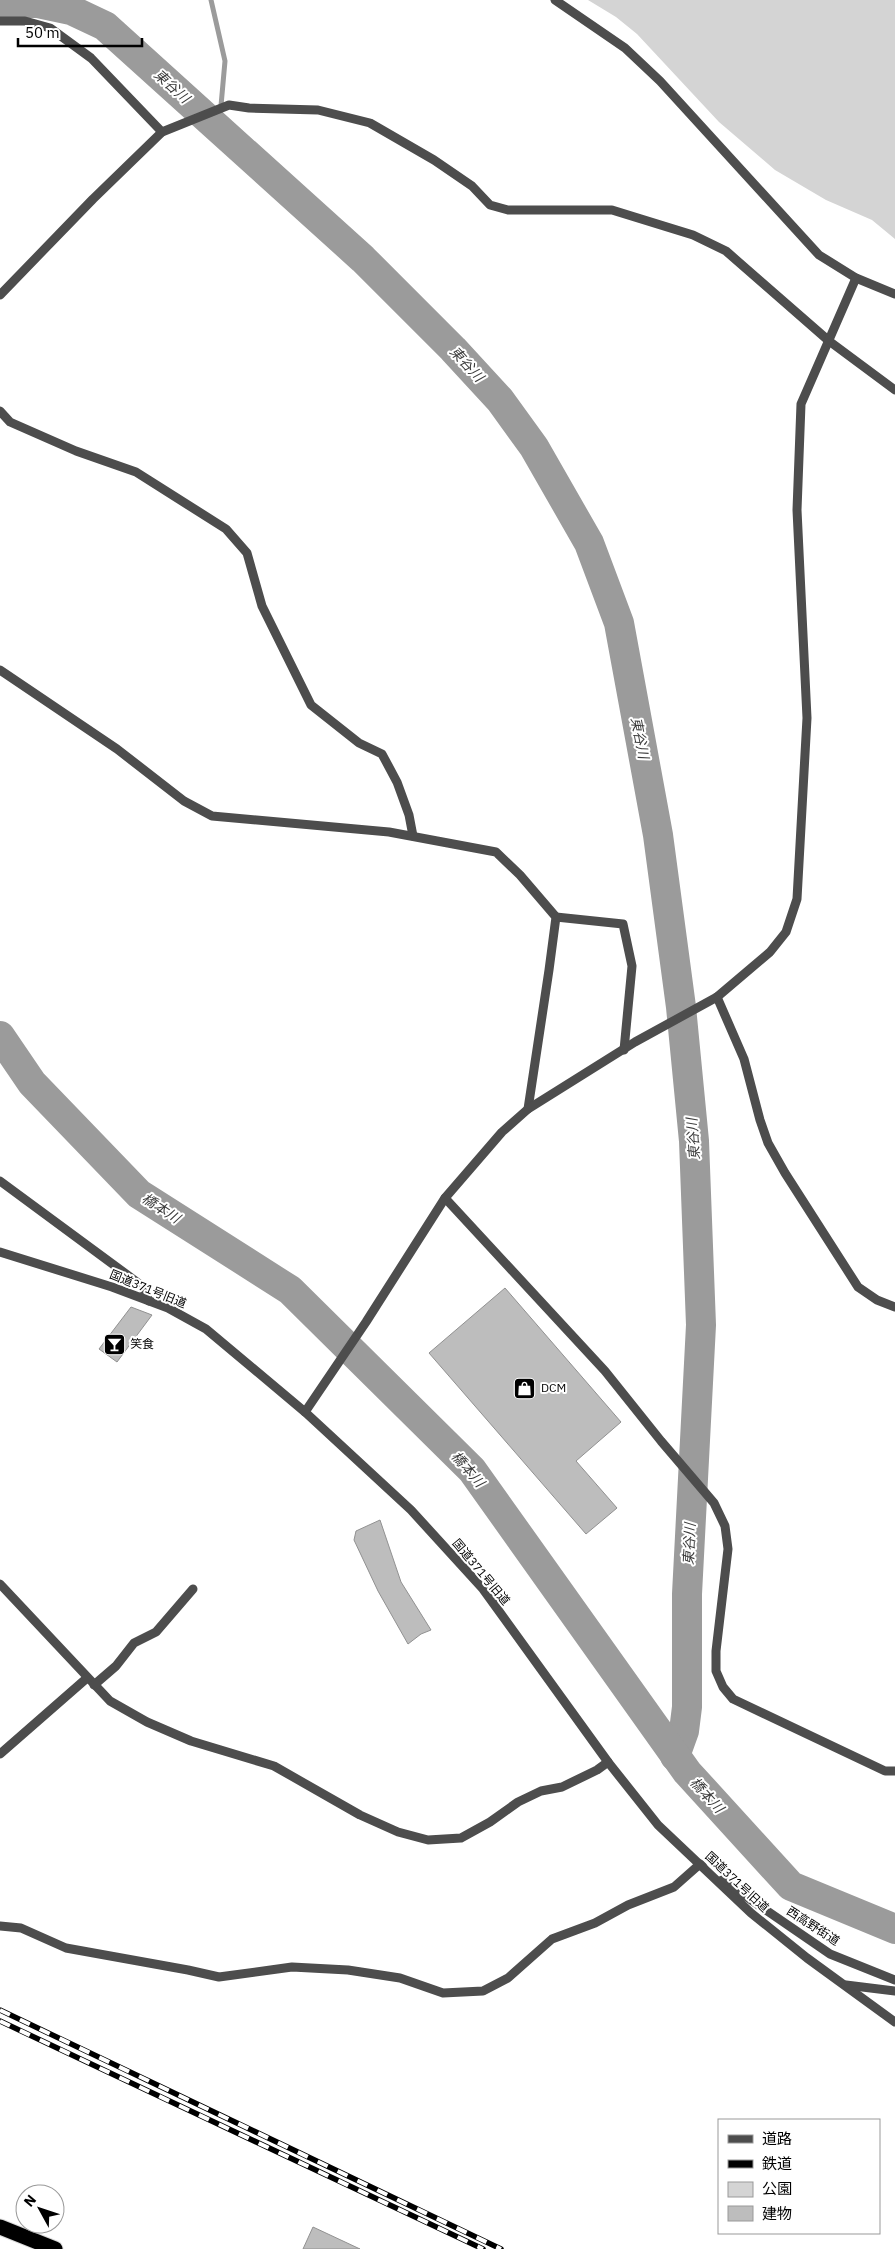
<svg xmlns="http://www.w3.org/2000/svg" width="895" height="2249" viewBox="0 0 895 2249" font-family="'IBM Plex Sans','Noto Sans JP',sans-serif">
	<style>
		.green { fill: #d4d4d4 }
		.lines { fill: none; stroke-linecap: round; stroke-linejoin: round }
		.stream { stroke: #9b9b9b; stroke-width: 5 }
		.river { stroke: #9b9b9b; stroke-width: 30 }
		.building { fill: #bdbdbd; stroke: #919191 }
		.highway-casing { stroke: #dbdbdb; stroke-width: 17 }
		.minor { stroke: #4d4d4d; stroke-width: 9 }
		.highway { stroke: #000; stroke-width: 15 }
		.rail-casing { stroke: #000; stroke-width: 5.5 }
		.rail { stroke: #fff; stroke-width: 4; stroke-dasharray: 11; stroke-linecap: butt }
		.labels { text-anchor: middle; stroke-width: 4; stroke-linejoin: round; paint-order: stroke }
		.street-label { font-size: 12px; fill: #000; stroke: #fff }
		.poi-label { font-size: 12px; fill: #000; stroke: #fff; text-anchor: start }
		.water-label { font-size: 14px; font-style: italic; fill: #3c3c3c; stroke: #fff }
	</style>
	<rect width="100%" height="100%" fill="#fff"/>
	<path class="green" d="M 588,0 L 895,0 L 895,239 L 872,220 L 826,200 L 775,170 L 719,122 L 637,34 L 616,17 Z"/>
	<g class="lines">
		<path class="stream" d="M 211,0 L 225,61 L 219,128"/>
		<g class="river">
			<path d="M 0,3 L 38,3 L 71,10 L 105,26 L 363,259 L 453,349 L 500,400 L 534,447 L 589,543 L 619,623 L 658,835 L 681,1007 L 694,1141 L 701,1325 L 687,1594 L 687,1707 L 684,1731 L 675,1756"/>
			<path d="M 0,1036 L 32,1083 L 139,1194 L 290,1290 L 472,1470 L 687,1772 L 791,1886 L 895,1929"/>
		</g>
	</g>
	<g class="building">
		<path d="M 505,1288 L 621,1422 L 576,1461 L 617,1508 L 586,1534 L 429,1353 Z"/>
		<path d="M 131,1307 L 152,1315 L 117,1362 L 99,1349 Z"/>
		<path d="M 380,1520 L 401,1582 L 431,1630 L 421,1634 L 408,1644 L 378,1591 L 354,1540 L 356,1531 Z"/>
		<path d="M 313,2227 L 360,2249 L 303,2249 Z"/>
	</g>
	<g class="lines">
		<defs>
			<path id="highway" d="M 0,2227 L 55,2249"/>
		</defs>
		<use href="#highway" class="highway-casing"/>
		<g class="minor">
			<path d="M 555,0 L 625,48 L 660,81 L 819,255 L 856,278 L 895,294"/>
			<path d="M 0,21 L 25,21 L 50,28 L 91,58 L 162,132"/>
			<path d="M 0,295 L 93,199 L 162,132 L 229,105 L 249,108 L 318,110 L 370,123 L 434,160 L 472,186 L 490,205 L 508,210 L 612,210 L 693,235 L 726,251 L 829,341 L 895,390"/>
			<path d="M 0,411 L 10,422 L 76,451 L 136,472 L 226,529 L 247,553 L 262,606 L 311,705 L 359,743 L 382,754 L 397,782 L 409,815 L 413,836"/>
			<path d="M 0,670 L 117,749 L 184,801 L 212,816 L 389,832 L 496,852 L 520,875 L 556,917 L 549,970 L 528,1109"/>
			<path d="M 556,917 L 623,924 L 632,966 L 624,1050"/>
			<path d="M 717,997 L 744,1059 L 760,1120 L 768,1143 L 785,1173 L 858,1287 L 877,1300 L 895,1307"/>
			<path d="M 0,1181 L 141,1285 L 149,1301"/>
			<path d="M 445,1198 L 605,1371 L 661,1441 L 714,1503 L 725,1526 L 728,1549 L 716,1651 L 716,1671 L 723,1687 L 733,1699 L 885,1771 L 895,1771"/>
			<path d="M 0,1252 L 112,1287 L 168,1308 L 206,1329 L 305,1412 L 411,1510 L 483,1589 L 608,1762 L 658,1825 L 751,1913 L 807,1958 L 895,2022"/>
			<path d="M 305,1412 L 366,1322 L 445,1198 L 502,1132 L 528,1109 L 635,1042 L 717,997 L 770,952 L 786,932 L 797,899 L 807,718 L 797,510 L 801,404 L 856,278"/>
			<path d="M 0,1584 L 110,1701 L 147,1722 L 191,1741 L 274,1766 L 360,1815 L 398,1832 L 428,1840 L 461,1838 L 490,1822 L 518,1802 L 541,1791 L 562,1787 L 597,1770 L 608,1762"/>
			<path d="M 94,1685 L 116,1666 L 134,1643 L 156,1632 L 193,1589"/>
			<path d="M 0,1754 L 87,1678"/>
			<path d="M 722,1880 L 830,1954 L 895,1980"/>
			<path d="M 0,1926 L 21,1928 L 66,1948 L 188,1970 L 219,1977 L 292,1967 L 348,1970 L 400,1978 L 443,1993 L 483,1991 L 508,1978 L 552,1939 L 595,1923 L 628,1905 L 674,1887 L 700,1864 L 703,1867"/>
			<path d="M 846,1985 L 895,1991"/>
		</g>
		<use href="#highway" class="highway"/>
		<defs>
			<g id="rail">
				<path d="M 0,2010 L 501,2249"/>
				<path d="M 0,2021 L 483,2249"/>
			</g>
		</defs>
		<use href="#rail" class="rail-casing"/>
		<use href="#rail" class="rail"/>
	</g>
	<defs>
		<symbol id="bar-square" viewBox="-11 -11 22 22"><rect x="-9" y="-9" width="18" height="18" rx="4" fill="#000" stroke="#fff"/><path d="M-6-5H6L.8 .8V4.5H3.5V6h-7V4.5H-.8V.8Z" fill="#fff"/></symbol>
		<symbol id="shop-square" viewBox="-11 -11 22 22"><rect x="-9" y="-9" width="18" height="18" rx="4" fill="#000" stroke="#fff"/><path d="M-5-2.5h2.3a2.7 3.5 0 0 1 5.4 0H5L5.5 6h-11ZM-1.5-2.5h3a1.5 2.3 0 0 0-3 0Z" fill="#fff"/></symbol>
	</defs>
	<g fill-rule="evenodd">
		<use href="#bar-square" x="102" y="1332" width="25" height="25"/>
		<use href="#shop-square" x="512" y="1376" width="25" height="25"/>
	</g>
	<g class="labels">
		<g class="street-label">
			<text transform="translate(148 1289) rotate(22)" y="4">国道371号旧道</text>
			<text transform="translate(481 1572) rotate(50)" y="4">国道371号旧道</text>
			<text transform="translate(737 1882) rotate(43)" y="4">国道371号旧道</text>
			<text transform="translate(813 1926) rotate(33)" y="4">西高野街道</text>
		</g>
		<g class="poi-label">
			<text x="130" y="1348">笑食</text>
			<text x="541" y="1392">DCM</text>
		</g>
		<g class="water-label">
			<text transform="translate(172 86) rotate(42)" y="5">東谷川</text>
			<text transform="translate(467 364) rotate(47)" y="5">東谷川</text>
			<text transform="translate(640 738) rotate(79)" y="5">東谷川</text>
			<text transform="translate(693 1139) rotate(-94)" y="5">東谷川</text>
			<text transform="translate(161 1208) rotate(33)" y="5">橋本川</text>
			<text transform="translate(468 1469) rotate(49)" y="5">橋本川</text>
			<text transform="translate(689 1544) rotate(-87)" y="5">東谷川</text>
			<text transform="translate(707 1795) rotate(48)" y="5">橋本川</text>
		</g>
	</g>
	<rect x="718" y="2119" width="162" height="115" fill="#ffffff" stroke="#999999"/>
	<rect x="728" y="2135" width="25" height="8" fill="#4d4d4d" stroke="#999999"/>
	<text x="762" y="2144" font-size="15" fill="#000000">道路</text>
	<rect x="728" y="2160" width="25" height="8" fill="#000000" stroke="#999999"/>
	<text x="762" y="2169" font-size="15" fill="#000000">鉄道</text>
	<rect x="728" y="2182" width="25" height="15" fill="#d4d4d4" stroke="#999999"/>
	<text x="762" y="2194" font-size="15" fill="#000000">公園</text>
	<rect x="728" y="2206" width="25" height="15" fill="#bdbdbd" stroke="#999999"/>
	<text x="762" y="2219" font-size="15" fill="#000000">建物</text>
	<g transform="translate(40 2209) rotate(310)"><circle r="24" fill="#ffffff" stroke="#999999"/>
	<path d="M0-4L9 19L0 12L-9 19Z" fill="#000000"/>
	<text y="-8" font-size="14" font-weight="bold" text-anchor="middle" fill="#000000">N</text>
	</g>
	<path d="M18 38v8h124v-8" fill="none" stroke="#000000" stroke-width="2.5"/>
	<text x="25" y="38" font-size="15" fill="#000000" stroke="#ffffff" stroke-width="4" paint-order="stroke">50 m</text>
</svg>
